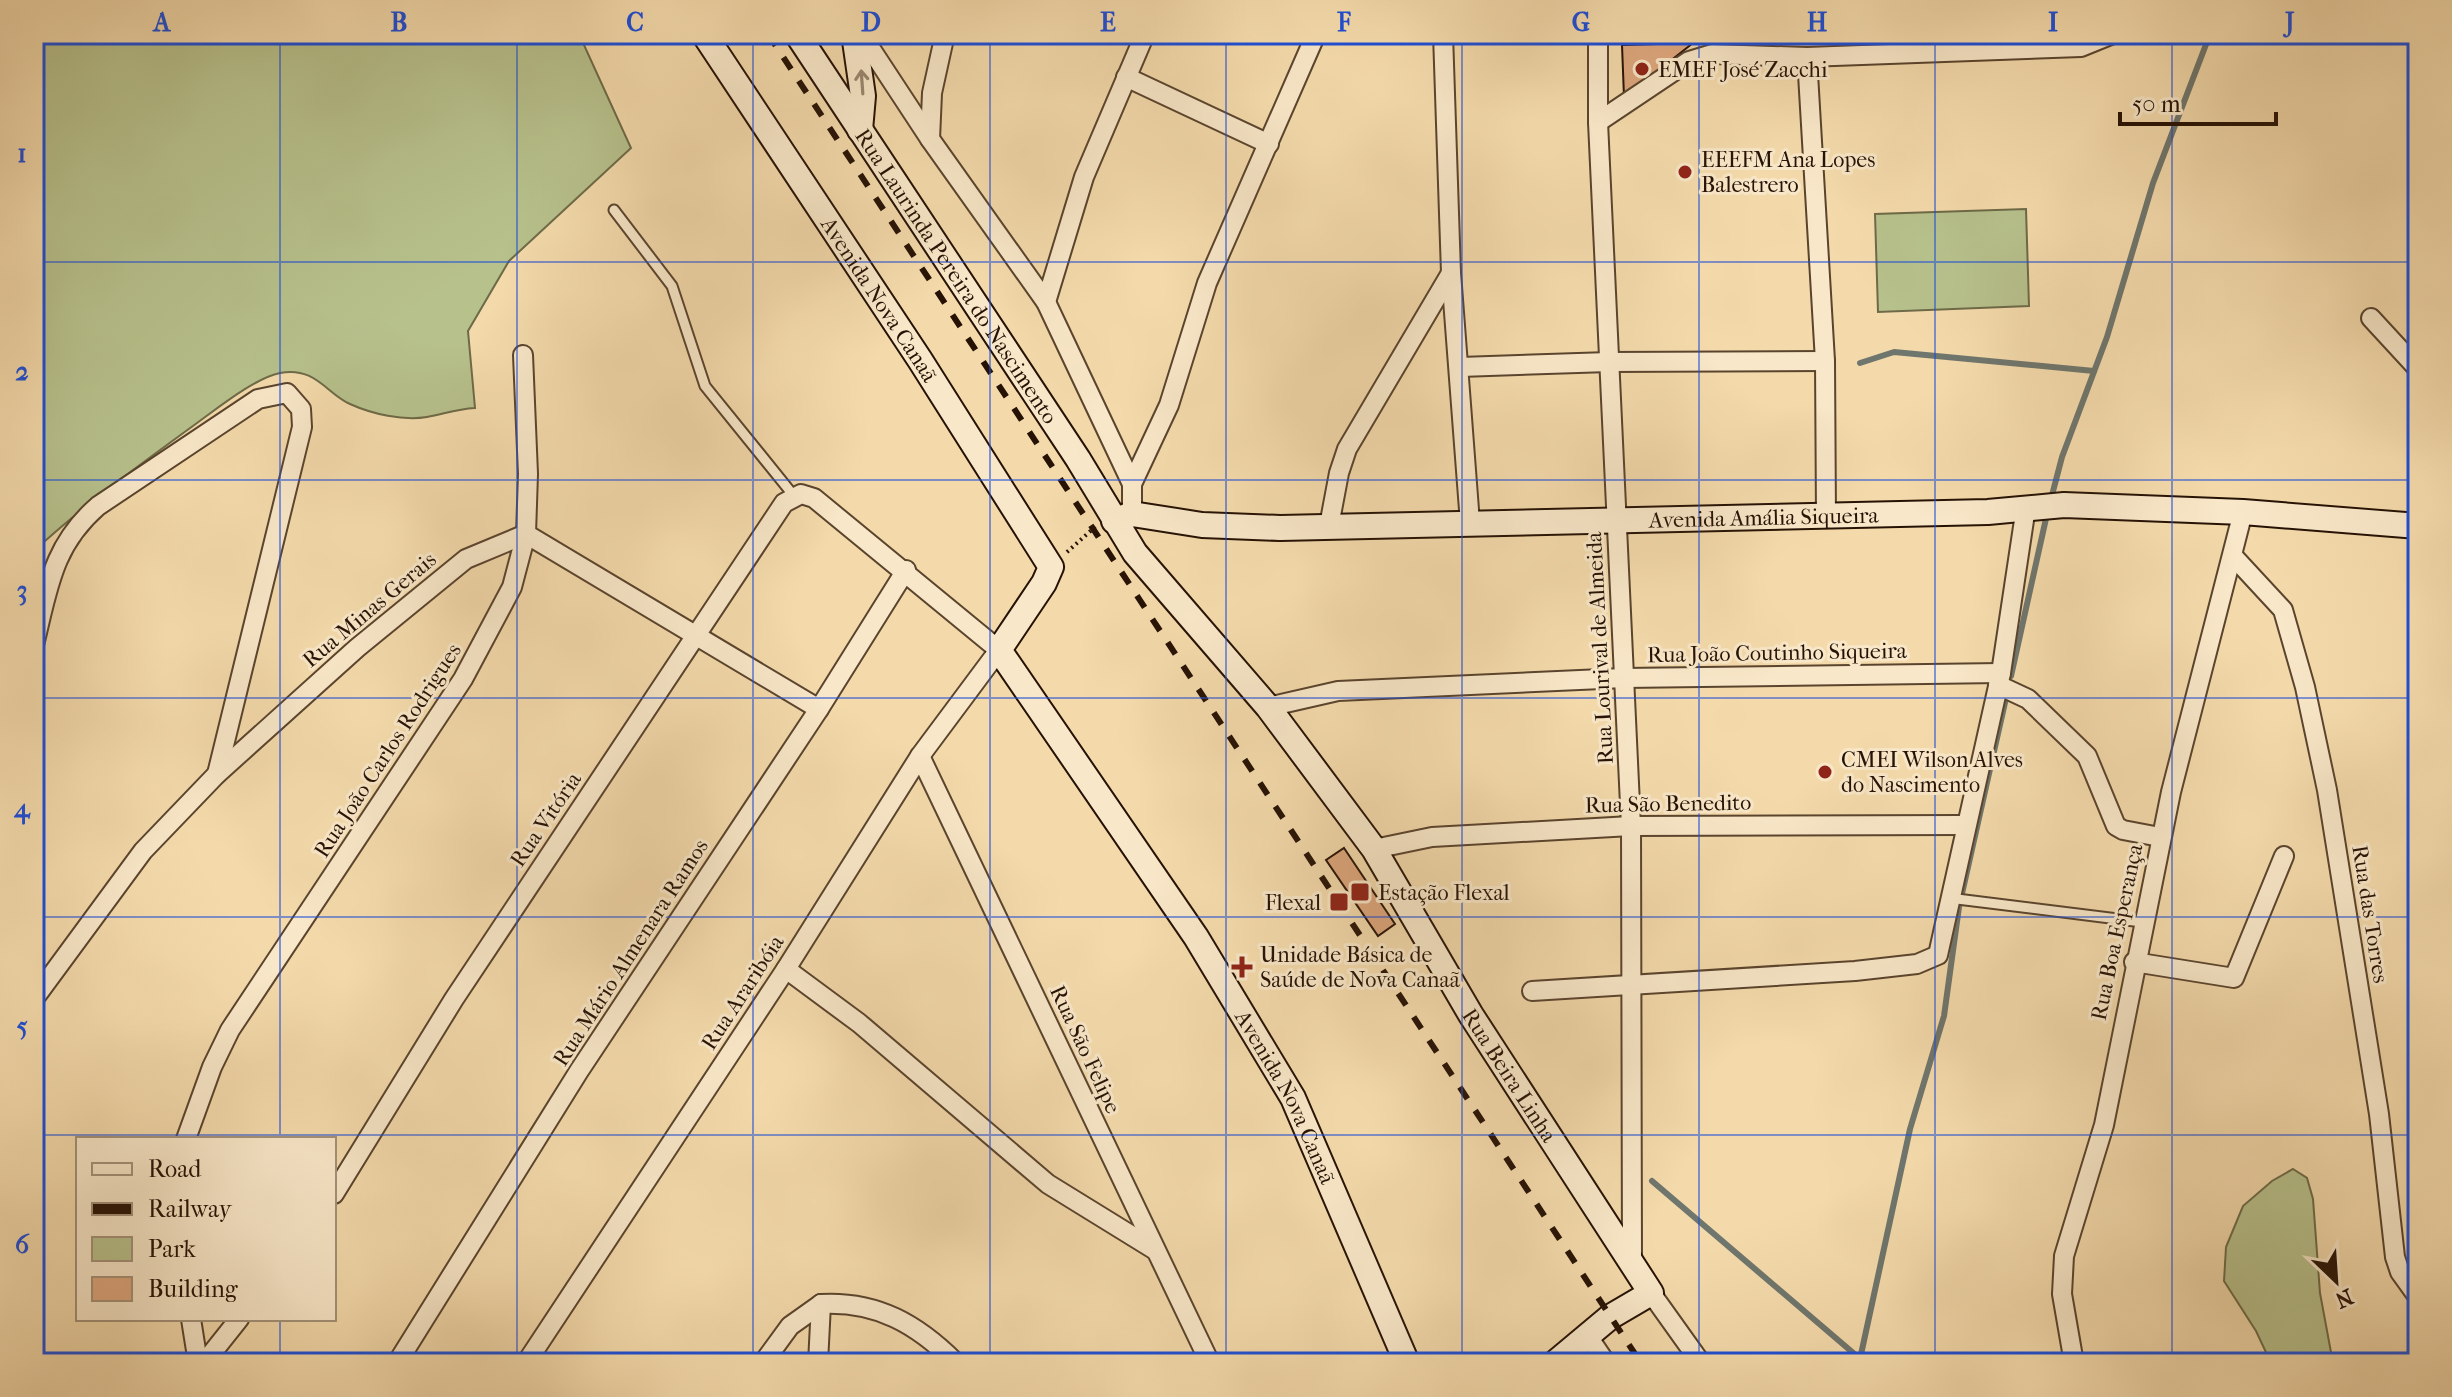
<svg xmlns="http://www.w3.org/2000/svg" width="2452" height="1397" viewBox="0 0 2452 1397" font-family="'IM FELL French Canon',serif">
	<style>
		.green { fill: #b7c18c; stroke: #6e6a48; stroke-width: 2 }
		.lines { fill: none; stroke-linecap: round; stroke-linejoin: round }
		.stream { stroke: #6f766d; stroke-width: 6 }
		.building { fill: #dea77e; stroke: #261205; stroke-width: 2 }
		.lane-casing { stroke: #5a442e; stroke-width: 13 }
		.street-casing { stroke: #5a442e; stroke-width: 22 }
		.secondary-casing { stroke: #261205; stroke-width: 28 }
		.path { stroke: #261205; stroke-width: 4; stroke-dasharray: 2 4; stroke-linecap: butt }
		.lane { stroke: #f8e7c8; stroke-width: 9 }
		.street { stroke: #f8e7c8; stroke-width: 18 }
		.secondary { stroke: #f8e7c8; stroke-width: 24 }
		.rail { stroke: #261205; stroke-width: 6; stroke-dasharray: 14 14; stroke-linecap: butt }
		.oneway { stroke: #9a8770 }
		.grid { fill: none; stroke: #1d4ed8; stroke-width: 2; stroke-opacity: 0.55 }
		.poi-dot { fill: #8f2418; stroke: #f8e7c8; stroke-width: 3 }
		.labels { text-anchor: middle; stroke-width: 6; stroke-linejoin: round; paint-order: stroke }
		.poi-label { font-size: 22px; fill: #261205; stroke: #f8e7c8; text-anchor: start }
		.street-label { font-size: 22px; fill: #261205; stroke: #f8e7c8 }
		.neatline { fill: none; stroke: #1d4ed8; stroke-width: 3 }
		.grid-label { font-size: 26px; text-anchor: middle; font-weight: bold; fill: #1d4ed8 }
	</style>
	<rect width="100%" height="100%" fill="#f4daab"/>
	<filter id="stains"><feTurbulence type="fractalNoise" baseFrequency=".0025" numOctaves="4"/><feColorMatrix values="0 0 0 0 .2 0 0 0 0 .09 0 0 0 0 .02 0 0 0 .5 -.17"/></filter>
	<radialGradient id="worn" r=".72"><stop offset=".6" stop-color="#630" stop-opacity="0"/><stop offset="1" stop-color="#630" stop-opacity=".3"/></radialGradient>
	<g class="green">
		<path d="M 34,34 L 579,34 L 631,148 L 509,261 L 468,331 L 475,408 C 456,409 444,414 427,417 C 403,421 372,414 350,404 C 327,394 315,366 280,373 C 255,378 218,408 197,423 C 141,464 85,504 34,551 Z"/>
		<path d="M 2026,209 L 2029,306 L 1878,312 L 1875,214 Z"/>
		<path d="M 2293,1169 L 2307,1178 L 2313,1199 L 2320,1293 L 2333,1363 L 2271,1363 L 2256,1331 L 2224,1281 L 2226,1247 L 2243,1206 L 2272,1181 Z"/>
	</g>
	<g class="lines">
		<g class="stream">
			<path d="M 1860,363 L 1894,352 L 2094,371"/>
			<path d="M 2051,499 L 2062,457 L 2107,337 L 2153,183 L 2210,34"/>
			<path d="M 2011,676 L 2047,514"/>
			<path d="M 1652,1181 L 1865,1363"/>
			<path d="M 1860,1359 L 1910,1129 L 1944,1016 L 1959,907 L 2006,698"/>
		</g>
	</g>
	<g class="building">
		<path d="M 1621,34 L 1692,34 L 1693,43 L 1622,45 Z"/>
		<path d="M 1693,43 L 1631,92 L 1624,97 L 1622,45 Z"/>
		<path d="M 1344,848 L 1395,924 L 1378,936 L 1326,860 Z"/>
	</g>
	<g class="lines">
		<defs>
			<g id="lane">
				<path d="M 614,210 L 672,286 L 705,386 L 794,496"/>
				<path d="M 1949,898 L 2142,922"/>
			</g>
			<g id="street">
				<path d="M 861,34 L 930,139 L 1046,302 L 1132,484"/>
				<path d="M 1443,34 L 1451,273 L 1470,523"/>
				<path d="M 1598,34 L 1598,122 L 1631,826 L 1632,1261"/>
				<path d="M 1807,57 L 1825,361 L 1826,516"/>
				<path d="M 1126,77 L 1269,144"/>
				<path d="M 1598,122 L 1689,61 L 1712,54 L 1807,57 L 2081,47 L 2113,34"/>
				<path d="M 930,139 L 932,93 L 945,34"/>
				<path d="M 1046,302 L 1084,177 L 1145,34"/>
				<path d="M 2371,318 L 2418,369"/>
				<path d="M 1460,367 L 1609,362 L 1825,361"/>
				<path d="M 1132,514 L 1132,484 L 1169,405 L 1207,283 L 1316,34"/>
				<path d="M 1329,526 L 1339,473 L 1347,449 L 1451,273"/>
				<path d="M 2233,556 L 2283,610 L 2305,687 L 2327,790 L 2379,1114 L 2395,1257 L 2400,1272 L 2418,1297"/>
				<path d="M 34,645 C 48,589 52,546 98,506 L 258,399 L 287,393 L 301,409 L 302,427 L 217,774"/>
				<path d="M 1998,685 L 2028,699 L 2087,756 L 2116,826 L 2123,830 L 2160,837"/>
				<path d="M 1268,707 L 1338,691 L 1624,678 L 2001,673"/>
				<path d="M 920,756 L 1210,1363"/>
				<path d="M 1374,849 L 1432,837 L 1631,826 L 1964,825"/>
				<path d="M 2134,962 L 2234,978 L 2284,856"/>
				<path d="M 786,969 L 859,1023 L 1048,1184 L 1155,1250"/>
				<path d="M 1532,991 L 1855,971 L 1917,964 L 1938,955 L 2001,673 L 2026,507"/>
				<path d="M 34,999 L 143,851 L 217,774 L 357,648 L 466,559 L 526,534 L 819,709"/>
				<path d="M 186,1139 L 212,1067 L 230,1030 L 463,679 L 512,587 L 526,534 L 528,474 L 523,355"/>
				<path d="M 334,1194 L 454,999 L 784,503 L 801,494 L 814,498 L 999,650 L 920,756 L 786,969 L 526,1363"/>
				<path d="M 1651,1293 L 1701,1363"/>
				<path d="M 821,1304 C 877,1301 917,1324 956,1363"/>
				<path d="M 191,1319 L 198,1363"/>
				<path d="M 1589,1338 L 1606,1363"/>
				<path d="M 204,1363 L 239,1319"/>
				<path d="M 397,1363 L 579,1071 L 819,709 L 906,570"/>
				<path d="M 763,1363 L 790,1326 L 821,1304"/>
				<path d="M 818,1363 L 821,1304"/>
				<path d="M 2074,1363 L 2062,1294 L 2064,1256 L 2104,1125 L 2171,792 L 2243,512"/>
			</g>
			<g id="secondary">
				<path id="s1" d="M 704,34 L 920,360 L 1051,567 L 1044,583 L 999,650 L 1196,937 L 1293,1098 L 1407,1363"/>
				<path id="s2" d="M 797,34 L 1078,459 L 1135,553 L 1268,707 L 1374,849 L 1471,1015 L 1651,1293 L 1610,1317 L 1555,1363"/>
				<path d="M 854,34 L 863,96 L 860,130"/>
				<path id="s3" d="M 1114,521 L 1132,514 L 1202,525 L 1280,528 L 1988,512 L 2064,505 L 2243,512 L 2418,526"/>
			</g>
		</defs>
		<use href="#lane" class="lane-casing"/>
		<use href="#street" class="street-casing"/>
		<use href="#secondary" class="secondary-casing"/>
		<path class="path" d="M 1067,552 L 1096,526"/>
		<use href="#lane" class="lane"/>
		<use href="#street" class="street"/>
		<use href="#secondary" class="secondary"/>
		<path class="rail" d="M 768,34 L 1641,1363"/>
	</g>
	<defs><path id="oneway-shaft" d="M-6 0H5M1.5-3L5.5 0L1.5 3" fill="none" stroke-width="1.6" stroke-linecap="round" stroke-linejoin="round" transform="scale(2)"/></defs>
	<use class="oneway" href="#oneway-shaft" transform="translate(862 82) rotate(-94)"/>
	<path class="grid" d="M 280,34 L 280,1139M 517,34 L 517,1363M 753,34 L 753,1363M 990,34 L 990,1363M 1226,34 L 1226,1363M 1462,34 L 1462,1363M 1699,34 L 1699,1363M 1935,34 L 1935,1363M 2172,34 L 2172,1363M 34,262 L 2418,262M 34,480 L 2418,480M 34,698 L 2418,698M 34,917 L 2418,917M 34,1135 L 2418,1135M 280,1319 L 280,1363"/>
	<g class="poi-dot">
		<circle cx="1642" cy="69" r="8"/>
		<circle cx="1685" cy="172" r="8"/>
		<circle cx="1825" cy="772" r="8"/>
		<rect x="1350" y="882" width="20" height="20" rx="4"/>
		<rect x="1329" y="892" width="20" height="20" rx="4"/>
		<path d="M1238 955h8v8h8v8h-8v8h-8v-8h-8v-8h8z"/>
	</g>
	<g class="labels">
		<g class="poi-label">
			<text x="1658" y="77">EMEF José Zacchi</text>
			<text x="1701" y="167">EEEFM Ana Lopes<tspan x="1701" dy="25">Balestrero</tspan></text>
			<text x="1841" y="767">CMEI Wilson Alves<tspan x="1841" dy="25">do Nascimento</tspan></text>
			<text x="1378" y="900">Estação Flexal</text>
			<text x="1321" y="910" text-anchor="end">Flexal</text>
			<text x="1260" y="962">Unidade Básica de<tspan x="1260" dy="25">Saúde de Nova Canaã</tspan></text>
		</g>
		<g class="street-label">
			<text dy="8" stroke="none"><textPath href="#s2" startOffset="290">Rua Laurinda Pereira do Nascimento</textPath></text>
			<text dy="8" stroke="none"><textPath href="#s1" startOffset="318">Avenida Nova Canaã</textPath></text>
			<text dy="8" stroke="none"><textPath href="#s3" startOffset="652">Avenida Amália Siqueira</textPath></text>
			<text transform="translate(369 609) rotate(-40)" y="8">Rua Minas Gerais</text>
			<text transform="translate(1599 648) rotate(-93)" y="8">Rua Lourival de Almeida</text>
			<text transform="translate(1777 652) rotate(-1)" y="8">Rua João Coutinho Siqueira</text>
			<text transform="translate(387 750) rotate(-57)" y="8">Rua João Carlos Rodrigues</text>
			<text transform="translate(1668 803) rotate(-1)" y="8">Rua São Benedito</text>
			<text transform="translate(545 819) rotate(-56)" y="8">Rua Vitória</text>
			<text transform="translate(2371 914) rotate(81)" y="8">Rua das Torres</text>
			<text transform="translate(2116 932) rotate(-78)" y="8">Rua Boa Esperança</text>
			<text transform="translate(630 952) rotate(-57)" y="8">Rua Mário Almenara Ramos</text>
			<text transform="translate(742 992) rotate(-57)" y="8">Rua Araribóia</text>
			<text transform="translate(1086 1049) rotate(65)" y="8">Rua São Felipe</text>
			<text dy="8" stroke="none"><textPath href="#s2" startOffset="1264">Rua Beira Linha</textPath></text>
			<text dy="8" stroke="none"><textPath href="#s1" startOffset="1266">Avenida Nova Canaã</textPath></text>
		</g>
	</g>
	<rect width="2452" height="1397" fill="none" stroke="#f4daab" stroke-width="88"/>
	<rect x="76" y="1137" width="260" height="184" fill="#f8e7c8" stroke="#a4927a" stroke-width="2"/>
	<rect x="92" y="1163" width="40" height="12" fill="#f8e7c8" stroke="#a4927a" stroke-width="2"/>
	<text x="148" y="1177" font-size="24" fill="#261205">Road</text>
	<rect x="92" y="1203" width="40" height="12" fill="#261205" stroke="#a4927a" stroke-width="2"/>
	<text x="148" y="1217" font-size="24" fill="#261205">Railway</text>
	<rect x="92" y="1237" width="40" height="24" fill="#b7c18c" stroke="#a4927a" stroke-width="2"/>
	<text x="148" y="1257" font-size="24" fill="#261205">Park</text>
	<rect x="92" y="1277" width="40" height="24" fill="#dea77e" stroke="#a4927a" stroke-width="2"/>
	<text x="148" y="1297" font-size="24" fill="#261205">Building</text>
	<g transform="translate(2336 1281) rotate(155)" stroke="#f8e7c8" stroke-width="6" paint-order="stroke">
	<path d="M0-6L14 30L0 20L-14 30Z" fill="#261205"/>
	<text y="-12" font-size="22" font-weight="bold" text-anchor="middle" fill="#261205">N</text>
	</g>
	<path d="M2120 112v12h156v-12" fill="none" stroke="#261205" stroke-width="4"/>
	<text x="2132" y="112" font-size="24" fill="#261205" stroke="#f8e7c8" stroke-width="6" paint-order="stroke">50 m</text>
	<rect x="44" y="44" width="2364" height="1309" class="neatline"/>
	<g class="grid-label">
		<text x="162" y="31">A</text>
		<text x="399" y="31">B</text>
		<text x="635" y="31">C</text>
		<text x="871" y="31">D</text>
		<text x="1108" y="31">E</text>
		<text x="1344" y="31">F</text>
		<text x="1581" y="31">G</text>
		<text x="1817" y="31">H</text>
		<text x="2053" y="31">I</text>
		<text x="2290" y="31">J</text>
		<text x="22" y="162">1</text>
		<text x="22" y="380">2</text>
		<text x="22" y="599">3</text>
		<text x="22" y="817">4</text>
		<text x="22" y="1035">5</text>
		<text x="22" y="1253">6</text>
	</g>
	<rect width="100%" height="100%" filter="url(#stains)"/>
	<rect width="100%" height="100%" fill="url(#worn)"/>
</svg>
